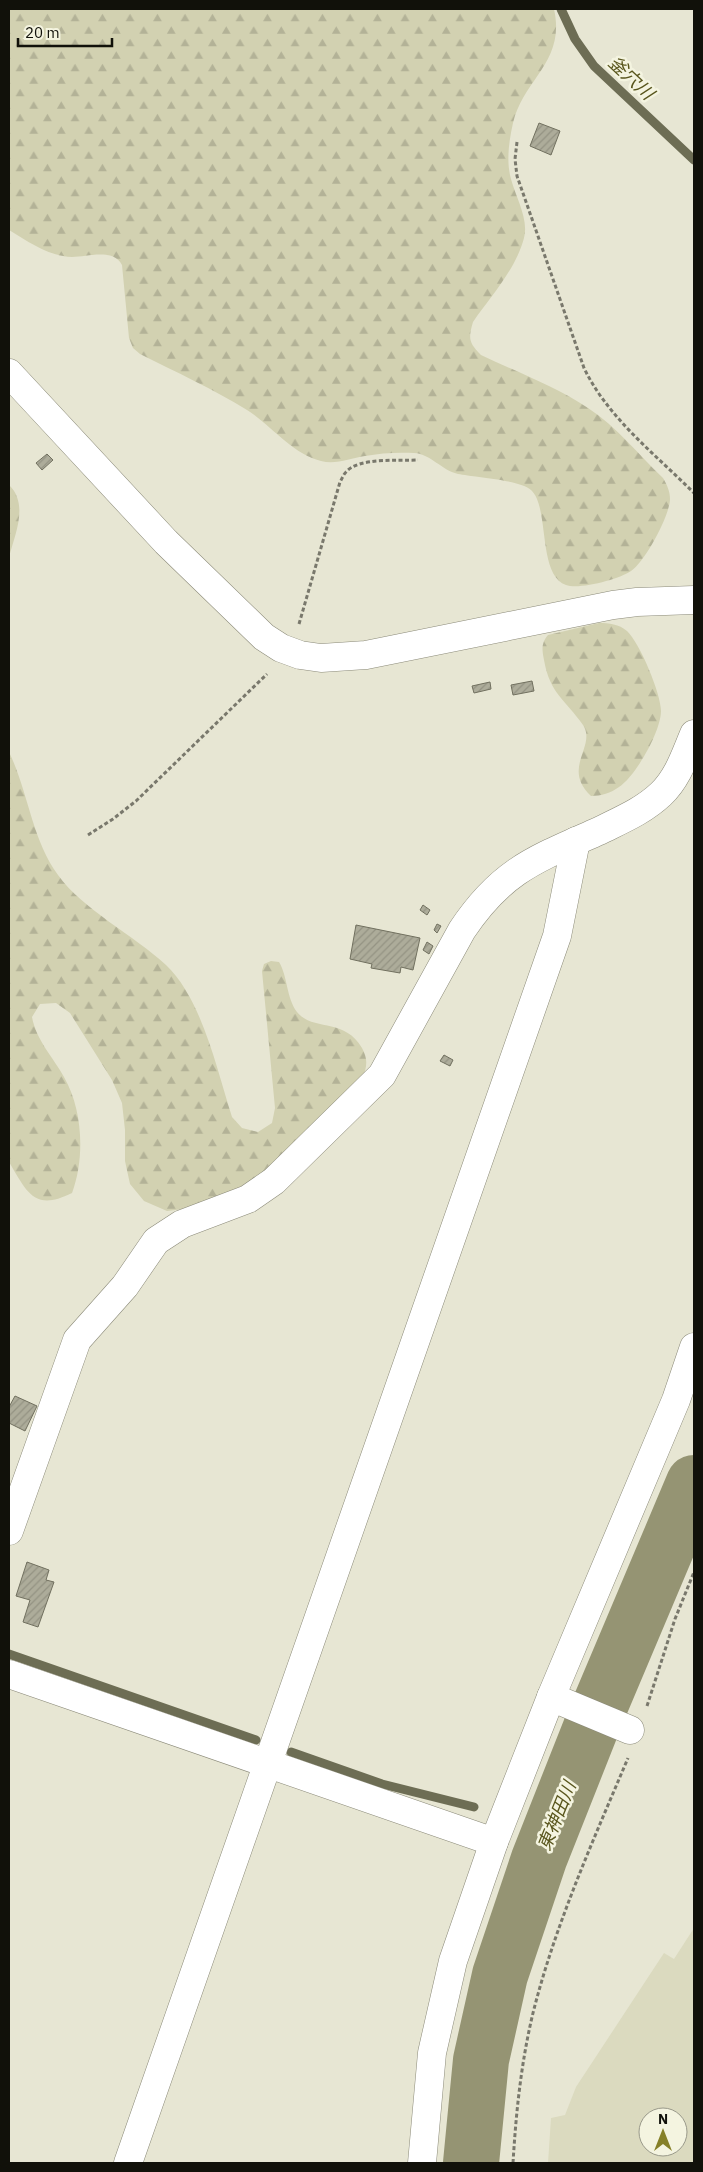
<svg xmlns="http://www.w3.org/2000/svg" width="703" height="2172" viewBox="0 0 703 2172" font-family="'IBM Plex Sans','Noto Sans JP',sans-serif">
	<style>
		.built { fill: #dbdabf; fill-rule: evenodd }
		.forest { fill: url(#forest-firs) }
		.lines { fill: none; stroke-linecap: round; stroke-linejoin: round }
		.stream { stroke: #6d6d54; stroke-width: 9 }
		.river { stroke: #959473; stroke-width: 56 }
		.building { fill: url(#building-hatch); stroke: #71705f }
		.minor-casing { stroke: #8b8a79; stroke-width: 29 }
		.path { stroke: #79786c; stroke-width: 3; stroke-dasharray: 4 2.5; stroke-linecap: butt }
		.minor { stroke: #fff; stroke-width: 28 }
		.labels { text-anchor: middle; stroke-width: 5; stroke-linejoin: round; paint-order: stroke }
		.water-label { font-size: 18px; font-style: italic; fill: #59561d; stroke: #f4f4e0 }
	</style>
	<defs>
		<pattern id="forest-firs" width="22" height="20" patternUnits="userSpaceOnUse" patternTransform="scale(1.25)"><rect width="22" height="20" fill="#d2d1b1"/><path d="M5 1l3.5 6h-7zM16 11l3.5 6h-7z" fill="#b3b297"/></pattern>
		<pattern id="building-hatch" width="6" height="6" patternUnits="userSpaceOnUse" patternTransform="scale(1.25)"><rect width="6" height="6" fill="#adac9a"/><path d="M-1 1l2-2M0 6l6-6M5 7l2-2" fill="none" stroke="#949383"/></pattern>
	</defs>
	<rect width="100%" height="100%" fill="#e7e6d3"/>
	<path class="built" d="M 694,1928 L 694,2163 L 548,2163 L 551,2118 L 565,2115 L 576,2087 L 664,1953 L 674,1959 ZM 648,2117 L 678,2117 L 678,2147 L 648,2147 Z"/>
	<g class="forest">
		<path d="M 9,9 L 554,9 C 566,62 523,79 513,123 C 509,141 506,161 511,179 C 516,198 529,219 524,238 C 516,269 491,296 473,322 C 468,339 469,343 481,355 C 517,372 555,386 588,408 C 616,426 639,455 663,478 C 667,485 670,491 670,499 C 670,515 645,562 631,571 C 620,579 579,590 566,585 C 537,575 550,507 531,490 C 521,480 473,477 458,474 C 441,470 431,454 414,453 C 399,452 380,453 365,456 C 350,458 336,465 321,461 C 292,454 272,426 247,410 C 213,389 176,372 140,354 L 133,348 L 129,338 L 122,265 C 113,248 88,257 72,257 C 48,256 29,242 9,230 Z"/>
		<path d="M 9,485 C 29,504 15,534 9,557 Z"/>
		<path d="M 599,623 C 609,623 619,624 627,631 C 640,643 661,694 661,711 C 661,731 636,776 619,787 C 611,793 601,796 591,796 C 561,768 597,746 583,725 C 565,699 550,694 544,660 C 542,650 541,643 548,635 Z"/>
		<path d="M 9,752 C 28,791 32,840 58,875 C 82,909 135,936 166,965 C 202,999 217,1070 232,1117 L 242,1128 L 258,1132 L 272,1123 L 275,1108 L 262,971 L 264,964 L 271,961 L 279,962 C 288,977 286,997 297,1012 C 313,1032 344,1017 362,1048 C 368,1059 367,1066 363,1077 L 266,1172 L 242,1188 L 192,1208 L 167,1211 L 144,1201 L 130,1184 L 125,1161 L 125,1130 L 122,1103 L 112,1080 L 70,1013 L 56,1003 L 40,1004 L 32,1017 C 36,1040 53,1057 64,1077 C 83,1110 85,1158 72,1193 C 34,1212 27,1192 9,1162 Z"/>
	</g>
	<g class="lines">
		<g class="stream">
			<path d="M 561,9 L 575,39 L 594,66 L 694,160"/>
			<path d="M 9,1654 L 256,1740"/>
			<path d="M 291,1752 L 382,1784 L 474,1807"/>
		</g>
		<path class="river" d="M 471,2163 L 481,2060 L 500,1975 L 539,1859 L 596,1715 L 694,1483"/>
	</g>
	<g class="building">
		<path d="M 539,123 L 560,131 L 551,155 L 530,146 Z"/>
		<path d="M 47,454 L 53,460 L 42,470 L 36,463 Z"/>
		<path d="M 532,681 L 534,691 L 513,695 L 511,685 Z"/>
		<path d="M 490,682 L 491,689 L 474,693 L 472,686 Z"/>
		<path d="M 423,905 L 430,910 L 427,915 L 420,910 Z"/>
		<path d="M 437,924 L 441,926 L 437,933 L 434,930 Z"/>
		<path d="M 356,925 L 420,938 L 413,970 L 401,967 L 400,973 L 371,968 L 372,964 L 350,959 Z"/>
		<path d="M 427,942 L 433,946 L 429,954 L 423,950 Z"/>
		<path d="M 444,1055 L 453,1060 L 450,1066 L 440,1061 Z"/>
		<path d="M 15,1396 L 37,1406 L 25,1431 L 9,1423 L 9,1407 Z"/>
		<path d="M 27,1562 L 49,1570 L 46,1580 L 54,1582 L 38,1627 L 23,1622 L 30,1600 L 16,1596 Z"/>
	</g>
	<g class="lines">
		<defs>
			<g id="minor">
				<path d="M 9,373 L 166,542 L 264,637 L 281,648 L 300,655 L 321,658 L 366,655 L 613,605 L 637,602 L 694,600"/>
				<path d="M 9,1531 L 77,1340 L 125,1286 L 156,1241 L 182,1224 L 248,1199 L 274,1181 L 382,1075 L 462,930 C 502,870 536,859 599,831 C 621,820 643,811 661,794 C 678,778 685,755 694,734"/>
				<path d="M 9,1674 L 494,1842"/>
				<path d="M 551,1697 L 630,1730"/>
				<path d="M 128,2163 L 557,936 L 576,841"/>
				<path d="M 422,2163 L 432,2053 L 453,1961 L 494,1842 L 551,1697 L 676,1400 L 694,1347"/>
			</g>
		</defs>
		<use href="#minor" class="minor-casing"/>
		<g class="path">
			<path d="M 517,142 L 515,159 L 517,176 L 584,368 C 608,418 655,454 694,493"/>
			<path d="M 299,624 L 340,482 C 342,479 343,475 346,472 C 359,457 399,461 418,460"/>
			<path d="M 88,835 L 113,819 L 136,801 L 267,674"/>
			<path d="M 647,1706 L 675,1619 L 694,1572"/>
			<path d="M 513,2163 C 516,2113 521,2063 533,2013 C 555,1925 593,1841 628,1758"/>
		</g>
		<use href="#minor" class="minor"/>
	</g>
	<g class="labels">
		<g class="water-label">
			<text transform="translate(631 78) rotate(43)" y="6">釜穴川</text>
			<text transform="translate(557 1816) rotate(-68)" y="6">東神田川</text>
		</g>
	</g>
	<rect width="703" height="2172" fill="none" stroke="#11110a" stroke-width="20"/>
	<g transform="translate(663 2132)"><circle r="24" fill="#f4f4e0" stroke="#99998a"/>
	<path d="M0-4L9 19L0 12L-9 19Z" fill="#868028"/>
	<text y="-8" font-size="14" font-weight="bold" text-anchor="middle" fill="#11110a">N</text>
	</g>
	<path d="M18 38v8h94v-8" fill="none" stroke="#11110a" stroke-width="2.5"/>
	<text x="25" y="38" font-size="15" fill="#11110a" stroke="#f4f4e0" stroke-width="4" paint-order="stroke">20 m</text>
</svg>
